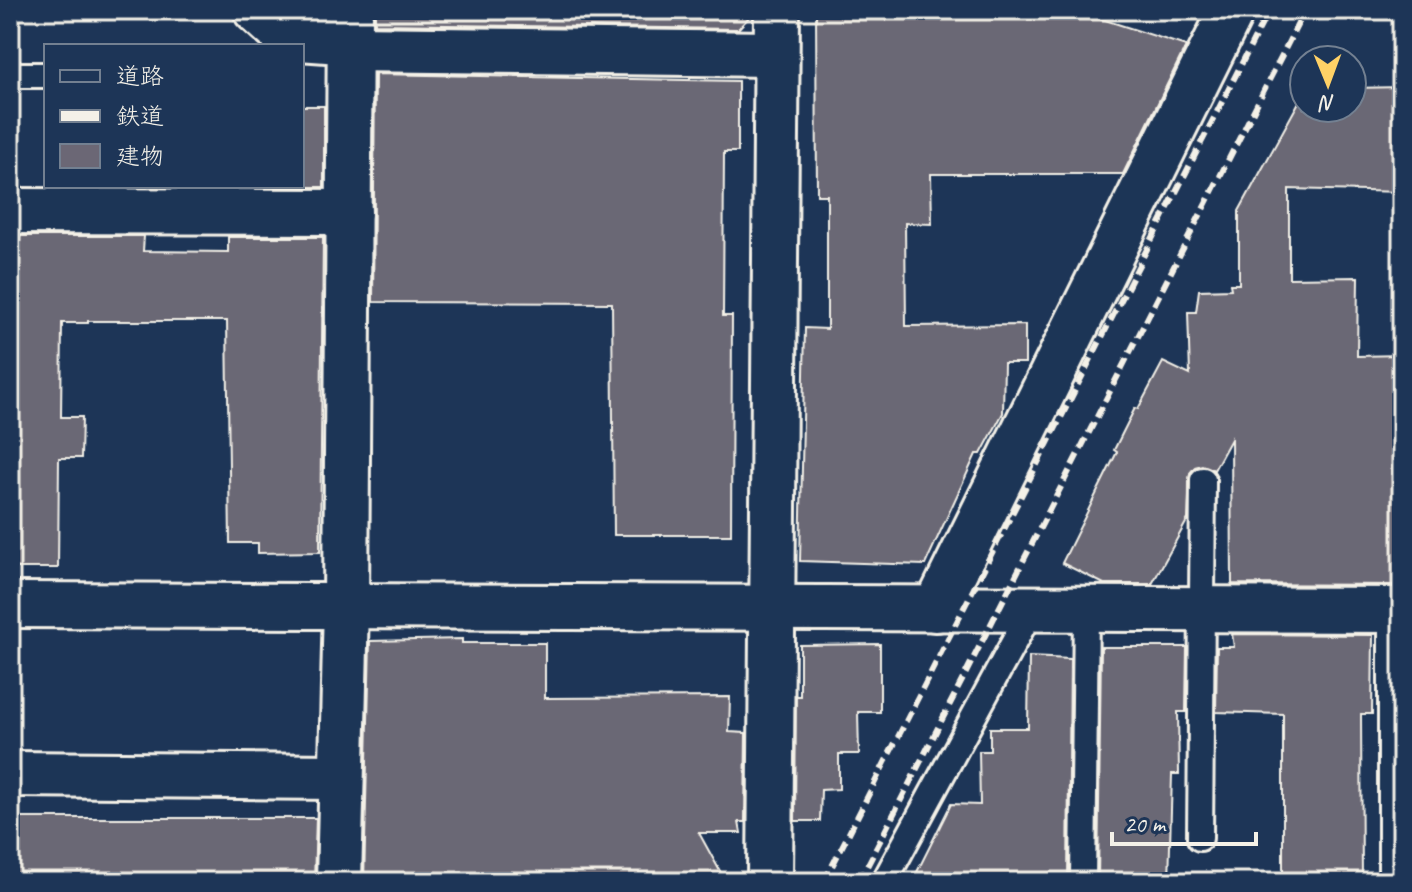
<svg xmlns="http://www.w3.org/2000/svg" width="1412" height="892" viewBox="0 0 1412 892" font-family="Caveat,'Klee One',sans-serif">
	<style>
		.building { fill: #6b6775; stroke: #f4f1e8; stroke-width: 2 }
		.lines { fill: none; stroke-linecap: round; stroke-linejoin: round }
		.service-casing { stroke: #f4f1e8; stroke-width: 30 }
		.minor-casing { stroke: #f4f1e8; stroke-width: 50 }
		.service { stroke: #1d3557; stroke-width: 24 }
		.minor { stroke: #1d3557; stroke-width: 44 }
		.rail { stroke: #f4f1e8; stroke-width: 6; stroke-dasharray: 12 6; stroke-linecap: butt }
	</style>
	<rect width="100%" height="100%" fill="#1d3557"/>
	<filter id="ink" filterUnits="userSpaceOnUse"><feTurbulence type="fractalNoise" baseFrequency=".0125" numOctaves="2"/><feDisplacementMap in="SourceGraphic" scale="16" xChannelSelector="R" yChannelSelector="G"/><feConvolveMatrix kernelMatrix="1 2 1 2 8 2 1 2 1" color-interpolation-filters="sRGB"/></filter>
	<g filter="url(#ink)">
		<g class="building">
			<path d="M 375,10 L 752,10 L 752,14 L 738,29 L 375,24 Z"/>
			<path d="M 816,10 L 1074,10 L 1186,46 L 1123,174 L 931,174 L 932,224 L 905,223 L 906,326 L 1025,325 L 1025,363 L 1004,363 L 1003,413 L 981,454 L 976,454 L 925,565 L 800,561 L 805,328 L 827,329 L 827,195 L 817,195 Z"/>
			<path d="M 375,74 L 738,81 L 738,152 L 724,152 L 723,316 L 732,316 L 731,535 L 614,535 L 612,303 L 373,302 Z"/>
			<path d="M 1402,87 L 1402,192 L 1289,189 L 1289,278 L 1358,277 L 1357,356 L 1402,355 L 1402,585 L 1232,584 L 1231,439 L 1214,470 L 1202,465 L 1195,467 L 1190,473 L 1188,519 L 1152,584 L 1104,584 L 1062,563 L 1117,452 L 1114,450 L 1135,408 L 1138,409 L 1163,362 L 1190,375 L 1188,312 L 1196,312 L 1199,290 L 1231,289 L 1230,284 L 1239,284 L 1239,211 L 1300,100 L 1304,100 L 1304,108 L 1352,108 L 1352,88 Z"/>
			<path d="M 302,106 L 324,106 L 324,187 L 228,187 L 302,186 Z"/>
			<path d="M 10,236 L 144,236 L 143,251 L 228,252 L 228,237 L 323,237 L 320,552 L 258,553 L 258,543 L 230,543 L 227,321 L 88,321 L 88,323 L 62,323 L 61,417 L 82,417 L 81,458 L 59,458 L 58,568 L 10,568 Z"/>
			<path d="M 1232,634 L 1373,635 L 1372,714 L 1361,714 L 1362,882 L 1283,882 L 1283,714 L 1216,712 L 1217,647 L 1234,647 Z"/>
			<path d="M 462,639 L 462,643 L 545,643 L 545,698 L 730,697 L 729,732 L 746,733 L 745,822 L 739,822 L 741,833 L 699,833 L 726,882 L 364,882 L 370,641 Z"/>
			<path d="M 880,644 L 880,712 L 858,712 L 859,754 L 839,754 L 839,789 L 821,790 L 820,821 L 795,821 L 796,696 L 800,696 L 800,645 Z"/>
			<path d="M 1101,647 L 1187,647 L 1186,712 L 1178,712 L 1179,774 L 1172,774 L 1169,882 L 1098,882 Z"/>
			<path d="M 1029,657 L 1070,659 L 1068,882 L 912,882 L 951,804 L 980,805 L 979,751 L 990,751 L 990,728 L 1028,728 Z"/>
			<path d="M 10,818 L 316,818 L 314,882 L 15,880 L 15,876 L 10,876 Z"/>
		</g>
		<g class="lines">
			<defs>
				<g id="service">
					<path d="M 10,75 L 46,75"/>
					<path d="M 1200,838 L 1203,480"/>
					<path d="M 884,882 L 1033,607"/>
					<path d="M 1083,882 L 1086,609"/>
				</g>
				<g id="minor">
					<path d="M 256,10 L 286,37 L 341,41 L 350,49 L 776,54"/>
					<path d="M 10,211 L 349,212"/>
					<path d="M 10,605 L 1402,610"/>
					<path d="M 936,609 L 1232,10"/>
					<path d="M 10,774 L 340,777"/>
					<path d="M 339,882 L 346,606 L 350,10"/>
					<path d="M 770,882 L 777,10"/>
					<path d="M 1401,882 L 1401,610"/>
				</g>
			</defs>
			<use href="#service" class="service-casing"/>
			<use href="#minor" class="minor-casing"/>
			<use href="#service" class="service"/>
			<use href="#minor" class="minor"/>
			<g class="rail">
				<path d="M 824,882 L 1269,10"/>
				<path d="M 859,882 L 1305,10"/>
			</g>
		</g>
	</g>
	<rect width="1412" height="892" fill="none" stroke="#1d3557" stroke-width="40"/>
	<rect x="20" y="20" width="1372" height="852" fill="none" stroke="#f4f1e8" stroke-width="3" filter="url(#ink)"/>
	<rect x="44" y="44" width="260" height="144" fill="#1d3557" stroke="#738091" stroke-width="2"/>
	<rect x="60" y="70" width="40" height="12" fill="#1d3557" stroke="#738091" stroke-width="2"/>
	<text x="116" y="84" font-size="24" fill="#f4f1e8">道路</text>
	<rect x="60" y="110" width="40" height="12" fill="#f4f1e8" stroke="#738091" stroke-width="2"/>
	<text x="116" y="124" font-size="24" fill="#f4f1e8">鉄道</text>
	<rect x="60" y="144" width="40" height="24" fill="#6b6775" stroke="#738091" stroke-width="2"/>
	<text x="116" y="164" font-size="24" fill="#f4f1e8">建物</text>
	<g transform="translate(1328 84) rotate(179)"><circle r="38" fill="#1d3557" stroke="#738091" stroke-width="2"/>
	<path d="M0-6L14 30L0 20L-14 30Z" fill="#ffd166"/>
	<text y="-12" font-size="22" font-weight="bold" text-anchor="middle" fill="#f4f1e8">N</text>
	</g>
	<path d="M1112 832v12h144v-12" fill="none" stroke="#f4f1e8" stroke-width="4"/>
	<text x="1124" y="832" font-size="24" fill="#f4f1e8" stroke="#1d3557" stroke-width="6" paint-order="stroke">20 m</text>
</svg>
